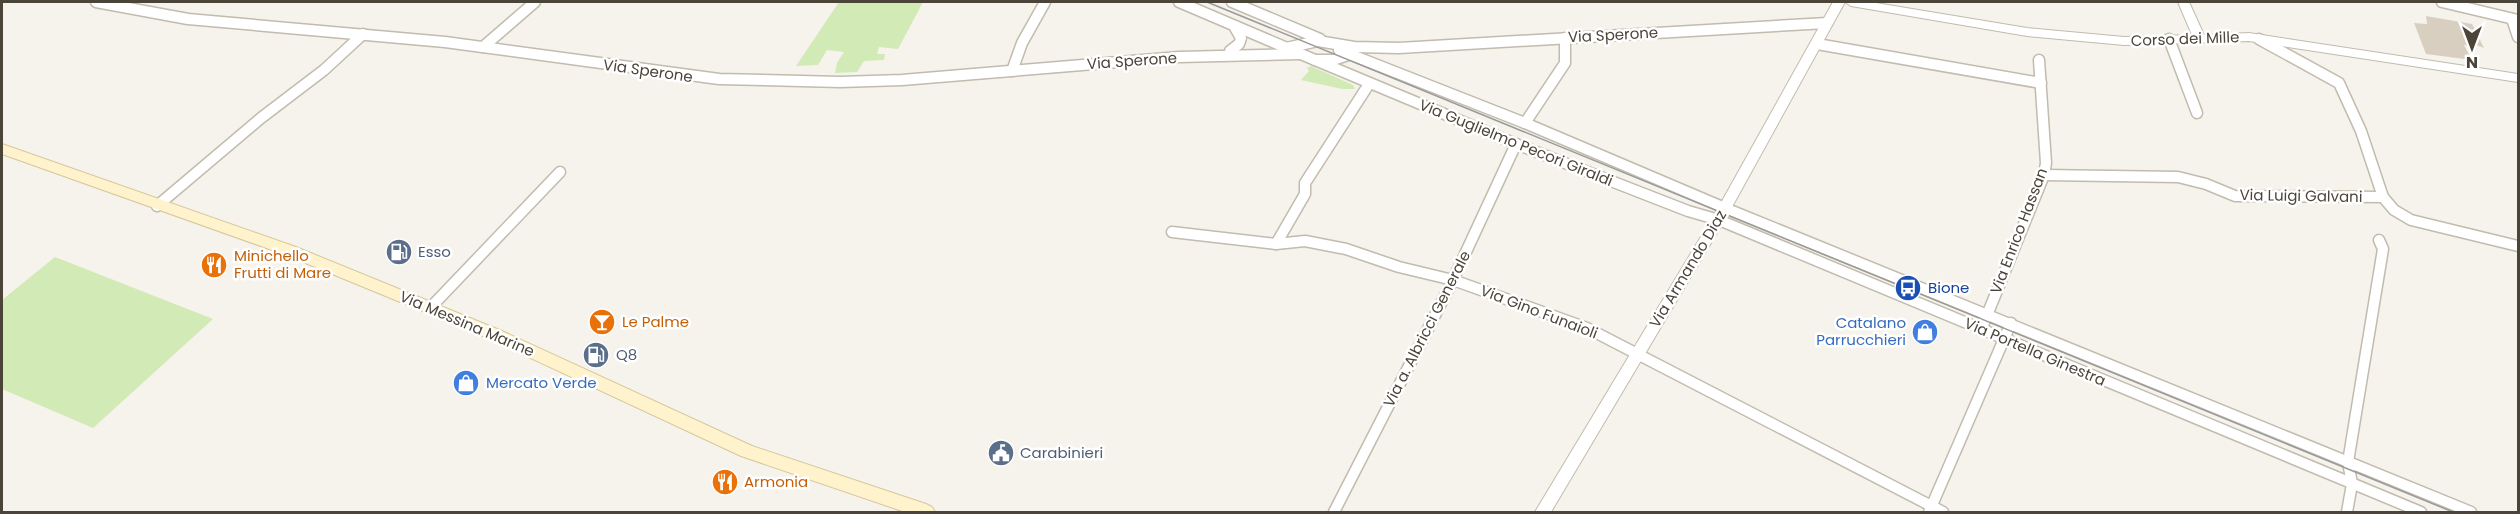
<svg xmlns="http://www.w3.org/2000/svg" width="2520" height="514" viewBox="0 0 2520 514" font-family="Poppins,sans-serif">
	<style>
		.green { fill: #d2eab5 }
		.building { fill: #d8cfc1 }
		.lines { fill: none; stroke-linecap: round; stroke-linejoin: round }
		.minor-casing { stroke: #c2bbae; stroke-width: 13 }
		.tertiary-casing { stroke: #c2bbae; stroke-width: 2 }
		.secondary-casing { stroke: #d6c79b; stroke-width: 2 }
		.minor { stroke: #fff; stroke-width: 10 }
		.tertiary { fill: #fff; fill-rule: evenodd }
		.secondary { fill: #fff3cd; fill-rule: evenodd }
		.tram { stroke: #9a9a9a; stroke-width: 1.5 }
		.labels { text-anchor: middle; stroke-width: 5; stroke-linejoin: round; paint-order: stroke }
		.street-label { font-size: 15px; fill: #4b4439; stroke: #fff }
		.service-label { font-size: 15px; fill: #4e5e75; stroke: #fff; text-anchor: start }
		.food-label { font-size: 15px; fill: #c56008; stroke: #fff; text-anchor: start }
		.transit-label { font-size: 15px; fill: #164399; stroke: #fff; text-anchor: start }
		.shop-label { font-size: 15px; fill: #366cbe; stroke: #fff; text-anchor: end }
	</style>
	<rect width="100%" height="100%" fill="#f6f3ec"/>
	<g class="green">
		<path d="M 839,2 L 923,2 L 898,49 L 879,47 L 877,54 L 885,54 L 884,60 L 864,61 L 857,72 L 835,73 L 837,63 L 844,52 L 827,50 L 818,65 L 796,66 Z"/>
		<path d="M 1311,66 L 1353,85 L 1355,89 L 1342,89 L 1301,80 L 1309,71 L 1307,68 Z"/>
		<path d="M 55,257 L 213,319 L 93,428 L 2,389 L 2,300 Z"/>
	</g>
	<path class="building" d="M 2426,16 L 2472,24 L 2484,48 L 2471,43 L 2472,46 L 2464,45 L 2472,60 L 2426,54 L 2414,23 L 2427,24 Z"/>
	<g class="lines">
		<defs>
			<g id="minor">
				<path d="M 96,2 L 188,19 L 445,42 L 719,79 L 840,82 L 902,80 L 1179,57 L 1300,54"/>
				<path d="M 1179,2 L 1315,60 L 1333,60 L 1351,54"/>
				<path d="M 1232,2 L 1320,39"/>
				<path d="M 2442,2 L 2518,20"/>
				<path d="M 2512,19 L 2518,37"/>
				<path d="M 2169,39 L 2197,113"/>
				<path d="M 2259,39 L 2339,83 L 2361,131 L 2383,197 L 2394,210 L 2411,220 L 2518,246"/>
				<path d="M 1817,44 L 2041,83"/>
				<path d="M 483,47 L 535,2"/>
				<path d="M 1286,48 L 1318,41 L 1354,47 L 1399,48 L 1827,23"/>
				<path d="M 1339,50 L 1525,123 L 1725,208 L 2471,512"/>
				<path d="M 1230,51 L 1239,44 L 1241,38 L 1234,26"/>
				<path d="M 1315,60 L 1516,144 L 1688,211 L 1719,220 L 2421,512"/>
				<path d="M 1012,71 L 1022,43 L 1045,2"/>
				<path d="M 1525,123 L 1565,63 L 1565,38"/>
				<path d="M 2044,175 L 2178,177 L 2206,184 L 2235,196 L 2383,197"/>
				<path d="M 157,206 L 261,118 L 324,70 L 363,34"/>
				<path d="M 1172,232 L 1276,244 L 1305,241 L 1346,249 L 1399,267 L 1453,280 L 1587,328 L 1943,512"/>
				<path d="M 1276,244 L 1305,194 L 1305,183 L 1369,84"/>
				<path d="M 431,307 L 560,172"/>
				<path d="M 1981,330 L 2044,175 L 2046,163 L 2039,60"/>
				<path d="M 1334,512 L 1453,280 L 1516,144"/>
				<path d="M 1929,512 L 2011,323"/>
				<path d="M 2347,512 L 2352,484 L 2348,462 L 2383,249 L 2379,240"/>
			</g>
			<g id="tertiary">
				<path d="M 1833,2 L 1845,2 L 1727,216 L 1551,512 L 1535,512 L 1717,210 Z"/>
				<path d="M 1845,2 L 1870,2 L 2027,28 L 2124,37 L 2192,35 L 2178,2 L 2189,2 L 2204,35 L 2249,33 L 2518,74 L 2518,82 L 2249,41 L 2124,45 L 2027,36 L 1851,6 Z"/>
			</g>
			<path id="secondary" d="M 2,144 L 296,247 L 502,331 L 752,446 L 926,504 L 932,507 L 935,512 L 905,512 L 741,456 L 490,339 L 286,255 L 2,154 Z"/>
		</defs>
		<use href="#minor" class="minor-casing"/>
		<use href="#tertiary" class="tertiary-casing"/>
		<use href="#secondary" class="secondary-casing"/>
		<use href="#minor" class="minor"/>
		<use href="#tertiary" class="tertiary"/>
		<use href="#secondary" class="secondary"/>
		<path class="tram" d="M 1207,2 L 2453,512"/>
	</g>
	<defs>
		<symbol id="fuel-disc" viewBox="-11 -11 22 22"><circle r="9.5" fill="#5c6f8a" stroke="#fff"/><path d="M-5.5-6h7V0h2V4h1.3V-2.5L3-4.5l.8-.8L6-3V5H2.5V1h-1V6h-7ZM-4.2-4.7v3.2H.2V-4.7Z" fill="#fff"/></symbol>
		<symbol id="restaurant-disc" viewBox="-11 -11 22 22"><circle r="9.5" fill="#e8710a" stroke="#fff"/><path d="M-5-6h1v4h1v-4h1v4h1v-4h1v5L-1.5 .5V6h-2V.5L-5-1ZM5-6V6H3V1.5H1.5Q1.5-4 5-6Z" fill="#fff"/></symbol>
		<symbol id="bus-disc" viewBox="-11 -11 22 22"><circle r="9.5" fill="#1a4fb4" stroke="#fff"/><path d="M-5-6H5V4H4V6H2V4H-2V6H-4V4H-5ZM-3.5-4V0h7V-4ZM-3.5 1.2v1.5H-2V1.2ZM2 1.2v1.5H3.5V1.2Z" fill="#fff"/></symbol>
		<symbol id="bar-disc" viewBox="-11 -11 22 22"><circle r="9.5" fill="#e8710a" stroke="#fff"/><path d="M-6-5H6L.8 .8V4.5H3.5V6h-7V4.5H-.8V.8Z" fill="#fff"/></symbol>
		<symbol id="shop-disc" viewBox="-11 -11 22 22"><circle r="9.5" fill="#3f7fe0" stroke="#fff"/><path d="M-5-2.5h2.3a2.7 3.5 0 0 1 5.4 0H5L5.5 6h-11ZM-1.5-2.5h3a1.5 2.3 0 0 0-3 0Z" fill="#fff"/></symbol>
		<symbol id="civic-disc" viewBox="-11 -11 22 22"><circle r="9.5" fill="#5c6f8a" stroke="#fff"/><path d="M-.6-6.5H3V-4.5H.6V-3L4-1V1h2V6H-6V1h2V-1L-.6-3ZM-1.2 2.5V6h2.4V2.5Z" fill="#fff"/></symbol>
	</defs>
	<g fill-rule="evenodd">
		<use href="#fuel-disc" x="384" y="237" width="30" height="30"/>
		<use href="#restaurant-disc" x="199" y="250" width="30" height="30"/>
		<use href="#bus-disc" x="1893" y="273" width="30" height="30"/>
		<use href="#bar-disc" x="587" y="307" width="30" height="30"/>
		<use href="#shop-disc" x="1910" y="317" width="30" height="30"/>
		<use href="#fuel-disc" x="581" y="340" width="30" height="30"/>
		<use href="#shop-disc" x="451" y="368" width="30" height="30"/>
		<use href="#civic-disc" x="986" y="438" width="30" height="30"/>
		<use href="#restaurant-disc" x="710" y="467" width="30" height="30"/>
	</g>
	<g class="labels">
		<g class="street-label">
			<text transform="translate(1613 35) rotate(-3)" y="5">Via Sperone</text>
			<text transform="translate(2185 39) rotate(-2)" y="5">Corso dei Mille</text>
			<text transform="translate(1132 61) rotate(-4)" y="5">Via Sperone</text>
			<text transform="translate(648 71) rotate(8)" y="5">Via Sperone</text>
			<text transform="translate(1516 143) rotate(22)" y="5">Via Guglielmo Pecori Giraldi</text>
			<text transform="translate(2301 196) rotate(1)" y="5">Via Luigi Galvani</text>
			<text transform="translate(2019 231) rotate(-69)" y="5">Via Enrico Hassan</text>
			<text transform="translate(1688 269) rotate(-59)" y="5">Via Armando Diaz</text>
			<text transform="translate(1539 312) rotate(21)" y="5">Via Gino Funaioli</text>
			<text transform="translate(467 324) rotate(23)" y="5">Via Messina Marine</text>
			<text transform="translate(1427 329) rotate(-63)" y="5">Via a. Albricci Generale</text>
			<text transform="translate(2035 352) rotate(23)" y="5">Via Portella Ginestra</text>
		</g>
		<g class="service-label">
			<text x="418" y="257">Esso</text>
			<text x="616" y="360">Q8</text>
			<text x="1020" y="458">Carabinieri</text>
		</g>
		<g class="food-label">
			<text x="234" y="261">Minichello<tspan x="234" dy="17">Frutti di Mare</tspan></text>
			<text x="622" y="327">Le Palme</text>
			<text x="744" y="487">Armonia</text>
		</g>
		<g class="transit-label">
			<text x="1928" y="293">Bione</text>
		</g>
		<g class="shop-label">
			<text x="1906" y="328">Catalano<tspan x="1906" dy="17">Parrucchieri</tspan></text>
			<text x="486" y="388" text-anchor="start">Mercato Verde</text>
		</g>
	</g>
	<rect width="2520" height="514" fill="none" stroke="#4b4439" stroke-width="6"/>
	<g transform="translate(2472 48) rotate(180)" stroke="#ffffff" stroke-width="4.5" paint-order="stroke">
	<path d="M0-4.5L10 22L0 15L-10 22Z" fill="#4b4439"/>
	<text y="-9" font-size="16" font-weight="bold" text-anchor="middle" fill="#4b4439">N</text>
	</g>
</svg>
